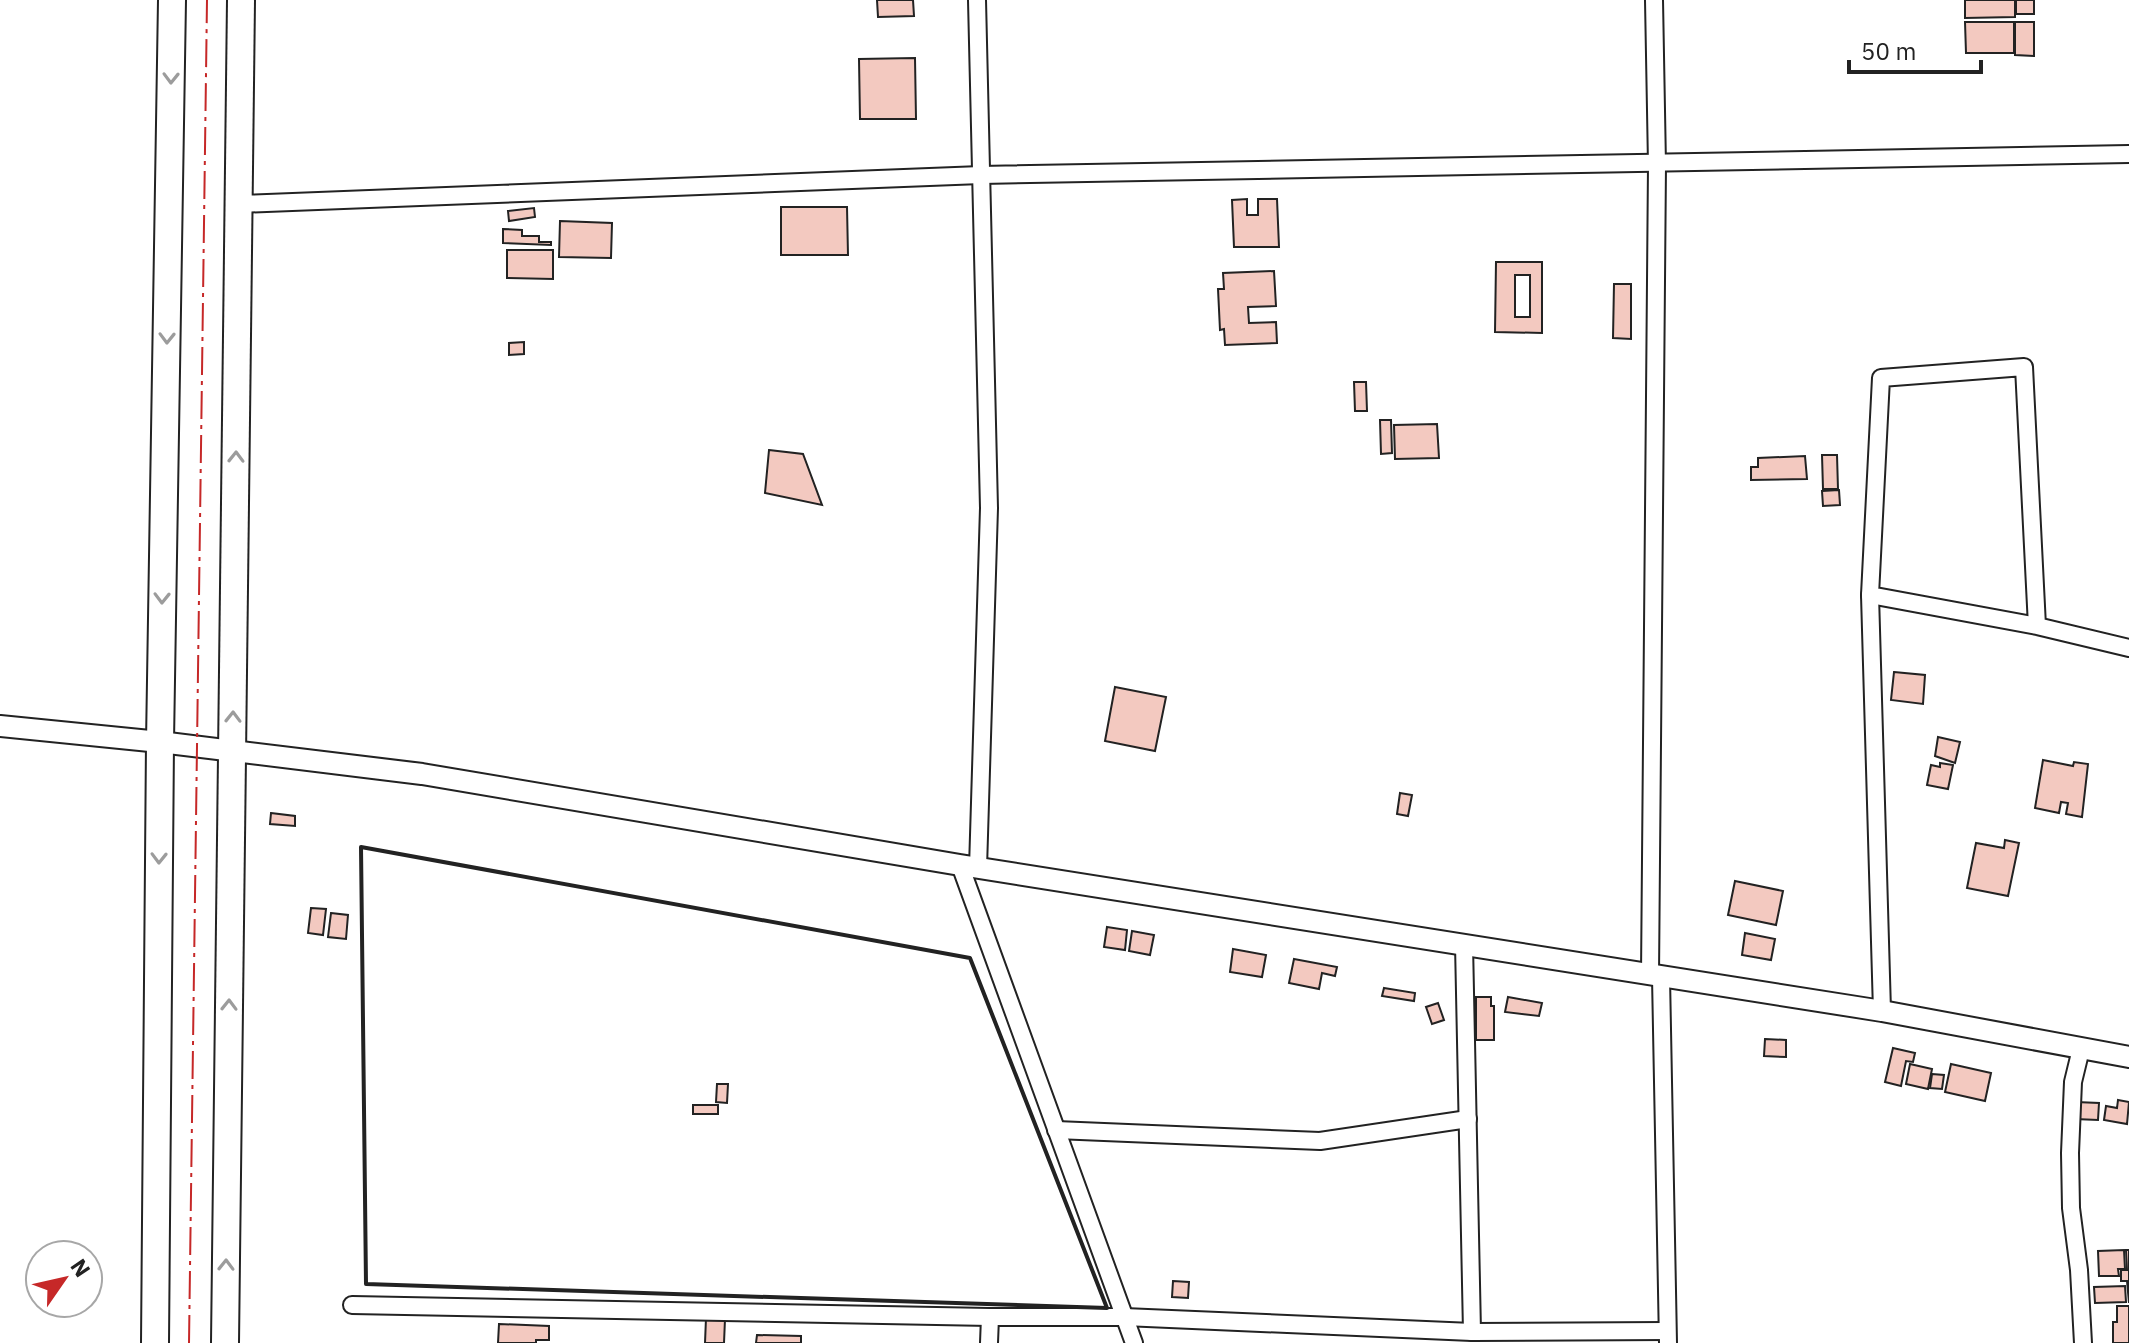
<svg xmlns="http://www.w3.org/2000/svg" width="2129" height="1343" viewBox="0 0 2129 1343" font-family="'IBM Plex Sans',sans-serif">
	<style>
		.building { fill: #f3c9c0; stroke: #222; stroke-width: 2; fill-rule: evenodd }
		.lines { fill: none; stroke-linecap: round; stroke-linejoin: round }
		.minor-casing { stroke: #222; stroke-width: 20 }
		.tertiary-casing { stroke: #222; stroke-width: 24 }
		.trunk-casing { stroke: #222; stroke-width: 30 }
		.minor { stroke: #fff; stroke-width: 16 }
		.tertiary { stroke: #fff; stroke-width: 20 }
		.trunk { stroke: #fff; stroke-width: 26 }
		.wall { stroke: #222; stroke-width: 4 }
		.power { stroke: #c62828; stroke-width: 2; stroke-dasharray: 28 6 4 6; stroke-linecap: butt }
		.oneway { stroke: #9c9c9c }
	</style>
	<rect width="100%" height="100%" fill="#fff"/>
	<g class="building">
		<path d="M 877,0 L 913,0 L 914,16 L 878,17 Z"/>
		<path d="M 1965,0 L 2015,0 L 2015,17 L 1965,18 Z"/>
		<rect x="2016" y="0" width="18" height="14"/>
		<path d="M 1965,22 L 2014,22 L 2014,53 L 1966,53 Z"/>
		<path d="M 2015,22 L 2034,22 L 2034,56 L 2015,55 Z"/>
		<path d="M 915,58 L 916,119 L 860,119 L 859,59 Z"/>
		<path d="M 1247,199 L 1247,215 L 1258,215 L 1258,199 L 1277,199 L 1279,247 L 1234,247 L 1232,200 Z"/>
		<path d="M 781,207 L 847,207 L 848,255 L 781,255 Z"/>
		<path d="M 534,208 L 535,217 L 509,221 L 508,211 Z"/>
		<path d="M 560,221 L 612,223 L 611,258 L 559,257 Z"/>
		<path d="M 503,229 L 522,230 L 522,236 L 539,236 L 539,242 L 551,242 L 551,245 L 503,243 Z"/>
		<path d="M 507,250 L 553,250 L 553,279 L 507,278 Z"/>
		<path d="M 1496,262 L 1542,262 L 1542,333 L 1495,332 ZM 1515,275 L 1530,275 L 1530,317 L 1515,317 Z"/>
		<path d="M 1274,271 L 1276,306 L 1248,307 L 1249,323 L 1276,322 L 1277,343 L 1225,345 L 1224,329 L 1220,330 L 1218,289 L 1224,289 L 1223,273 Z"/>
		<path d="M 1614,284 L 1631,284 L 1631,339 L 1613,338 Z"/>
		<path d="M 524,342 L 524,354 L 509,355 L 509,343 Z"/>
		<path d="M 1354,382 L 1366,382 L 1367,411 L 1355,411 Z"/>
		<path d="M 1380,420 L 1391,420 L 1392,453 L 1381,454 Z"/>
		<path d="M 1437,424 L 1439,458 L 1395,459 L 1394,425 Z"/>
		<path d="M 769,450 L 803,454 L 822,505 L 765,493 Z"/>
		<path d="M 1822,455 L 1837,455 L 1838,489 L 1823,489 Z"/>
		<path d="M 1805,456 L 1807,479 L 1751,480 L 1751,467 L 1758,467 L 1758,458 Z"/>
		<path d="M 1839,490 L 1840,505 L 1823,506 L 1822,491 Z"/>
		<path d="M 1894,672 L 1925,675 L 1923,704 L 1891,700 Z"/>
		<path d="M 1115,687 L 1166,697 L 1155,751 L 1105,741 Z"/>
		<path d="M 1938,737 L 1960,742 L 1955,763 L 1935,756 Z"/>
		<path d="M 2043,760 L 2073,766 L 2074,762 L 2088,764 L 2082,817 L 2066,814 L 2068,803 L 2061,802 L 2059,813 L 2035,808 Z"/>
		<path d="M 1940,763 L 1953,765 L 1948,789 L 1927,785 L 1931,765 L 1940,767 Z"/>
		<path d="M 1400,793 L 1412,795 L 1408,816 L 1397,814 Z"/>
		<path d="M 271,813 L 295,816 L 295,826 L 270,824 Z"/>
		<path d="M 2005,840 L 2019,843 L 2008,896 L 1967,888 L 1976,843 L 2004,848 Z"/>
		<path d="M 1735,881 L 1783,891 L 1776,925 L 1728,915 Z"/>
		<path d="M 311,908 L 326,909 L 323,935 L 308,933 Z"/>
		<path d="M 331,913 L 348,915 L 346,939 L 328,937 Z"/>
		<path d="M 1107,927 L 1127,930 L 1125,950 L 1104,947 Z"/>
		<path d="M 1132,931 L 1154,935 L 1150,955 L 1129,951 Z"/>
		<path d="M 1745,933 L 1775,939 L 1771,960 L 1742,955 Z"/>
		<path d="M 1233,949 L 1266,955 L 1262,977 L 1230,972 Z"/>
		<path d="M 1294,959 L 1337,967 L 1335,976 L 1322,973 L 1319,989 L 1289,983 Z"/>
		<path d="M 1384,988 L 1415,993 L 1414,1001 L 1382,996 Z"/>
		<path d="M 1476,997 L 1491,997 L 1491,1006 L 1494,1006 L 1494,1040 L 1476,1040 Z"/>
		<path d="M 1508,997 L 1542,1003 L 1539,1016 L 1505,1012 Z"/>
		<path d="M 1438,1003 L 1444,1020 L 1432,1024 L 1426,1007 Z"/>
		<path d="M 1765,1039 L 1786,1040 L 1786,1057 L 1764,1056 Z"/>
		<path d="M 1893,1048 L 1915,1053 L 1913,1062 L 1906,1061 L 1901,1086 L 1885,1082 Z"/>
		<path d="M 1910,1064 L 1932,1069 L 1928,1089 L 1906,1084 Z"/>
		<path d="M 1951,1064 L 1991,1073 L 1985,1101 L 1945,1092 Z"/>
		<path d="M 1932,1074 L 1944,1075 L 1942,1089 L 1930,1088 Z"/>
		<path d="M 717,1084 L 728,1084 L 727,1103 L 716,1102 Z"/>
		<path d="M 2118,1100 L 2129,1102 L 2127,1124 L 2104,1120 L 2106,1106 L 2117,1108 Z"/>
		<path d="M 2076,1102 L 2099,1103 L 2098,1120 L 2075,1119 Z"/>
		<rect x="693" y="1105" width="25" height="9"/>
		<path d="M 2124,1250 L 2125,1269 L 2118,1269 L 2119,1276 L 2099,1276 L 2098,1251 Z"/>
		<path d="M 2126,1250 L 2129,1250 L 2129,1303 L 2127,1281 L 2121,1281 L 2121,1270 L 2127,1270 Z"/>
		<path d="M 1173,1281 L 1189,1282 L 1188,1298 L 1172,1297 Z"/>
		<path d="M 2125,1286 L 2126,1302 L 2095,1303 L 2094,1287 Z"/>
		<path d="M 2117,1306 L 2129,1306 L 2129,1343 L 2113,1343 L 2113,1322 L 2117,1322 Z"/>
		<path d="M 706,1318 L 725,1319 L 724,1343 L 705,1343 Z"/>
		<path d="M 499,1324 L 549,1326 L 549,1340 L 536,1340 L 536,1343 L 498,1343 Z"/>
		<path d="M 757,1335 L 801,1336 L 801,1343 L 756,1343 Z"/>
	</g>
	<g class="lines">
		<defs>
			<g id="minor">
				<path d="M 977,0 L 989,508 L 978,868"/>
				<path d="M 239,204 L 981,175 L 2129,154"/>
				<path d="M 1870,595 L 1882,1011"/>
				<path d="M 2037,626 L 2024,367 L 1881,378 L 1870,595 L 2037,626 L 2129,648"/>
				<path d="M 960,865 L 1134,1343"/>
				<path d="M 1464,944 L 1472,1332"/>
				<path d="M 1650,975 L 1657,165 L 1654,0"/>
				<path d="M 1661,977 L 1668,1343"/>
				<path d="M 2081,1049 L 2073,1082 L 2070,1153 L 2071,1208 L 2079,1270 L 2083,1343"/>
				<path d="M 1056,1130 L 1320,1141 L 1468,1119"/>
				<path d="M 352,1305 L 990,1317 L 1124,1317 L 1472,1332 L 1667,1331"/>
				<path d="M 989,1343 L 990,1317"/>
			</g>
			<path id="tertiary" d="M 0,726 L 160,742 L 422,774 L 960,865 L 1882,1011 L 2129,1057"/>
			<g id="trunk">
				<path d="M 155,1343 L 160,742 L 172,0"/>
				<path d="M 225,1343 L 241,0"/>
			</g>
		</defs>
		<use href="#minor" class="minor-casing"/>
		<use href="#tertiary" class="tertiary-casing"/>
		<use href="#trunk" class="trunk-casing"/>
		<use href="#minor" class="minor"/>
		<use href="#tertiary" class="tertiary"/>
		<use href="#trunk" class="trunk"/>
		<path class="wall" d="M 361,847 L 970,958 L 1107,1308 L 366,1284 Z"/>
		<path class="power" d="M 189,1343 L 207,0"/>
	</g>
	<defs><path id="oneway-chevron" d="M-2-3.5L2.5 0L-2 3.5" fill="none" stroke-width="1.6" stroke-linecap="round" stroke-linejoin="round" transform="scale(2)"/></defs>
	<g class="oneway">
		<use href="#oneway-chevron" transform="translate(171 78) rotate(91)"/>
		<use href="#oneway-chevron" transform="translate(167 338) rotate(91)"/>
		<use href="#oneway-chevron" transform="translate(236 457) rotate(-89)"/>
		<use href="#oneway-chevron" transform="translate(162 598) rotate(91)"/>
		<use href="#oneway-chevron" transform="translate(233 717) rotate(-89)"/>
		<use href="#oneway-chevron" transform="translate(159 858) rotate(91)"/>
		<use href="#oneway-chevron" transform="translate(229 1005) rotate(-89)"/>
		<use href="#oneway-chevron" transform="translate(226 1265) rotate(-89)"/>
	</g>
	<g transform="translate(64 1279) rotate(56)"><circle r="38" fill="#ffffff" stroke="#a7a7a7" stroke-width="2"/>
	<path d="M0-6L14 30L0 20L-14 30Z" fill="#c62828"/>
	<text y="-12" font-size="22" font-weight="bold" text-anchor="middle" fill="#222222">N</text>
	</g>
	<path d="M1849 60v12h132v-12" fill="none" stroke="#222222" stroke-width="4"/>
	<text x="1861" y="60" font-size="24" fill="#222222" stroke="#ffffff" stroke-width="6" paint-order="stroke">50 m</text>
</svg>
